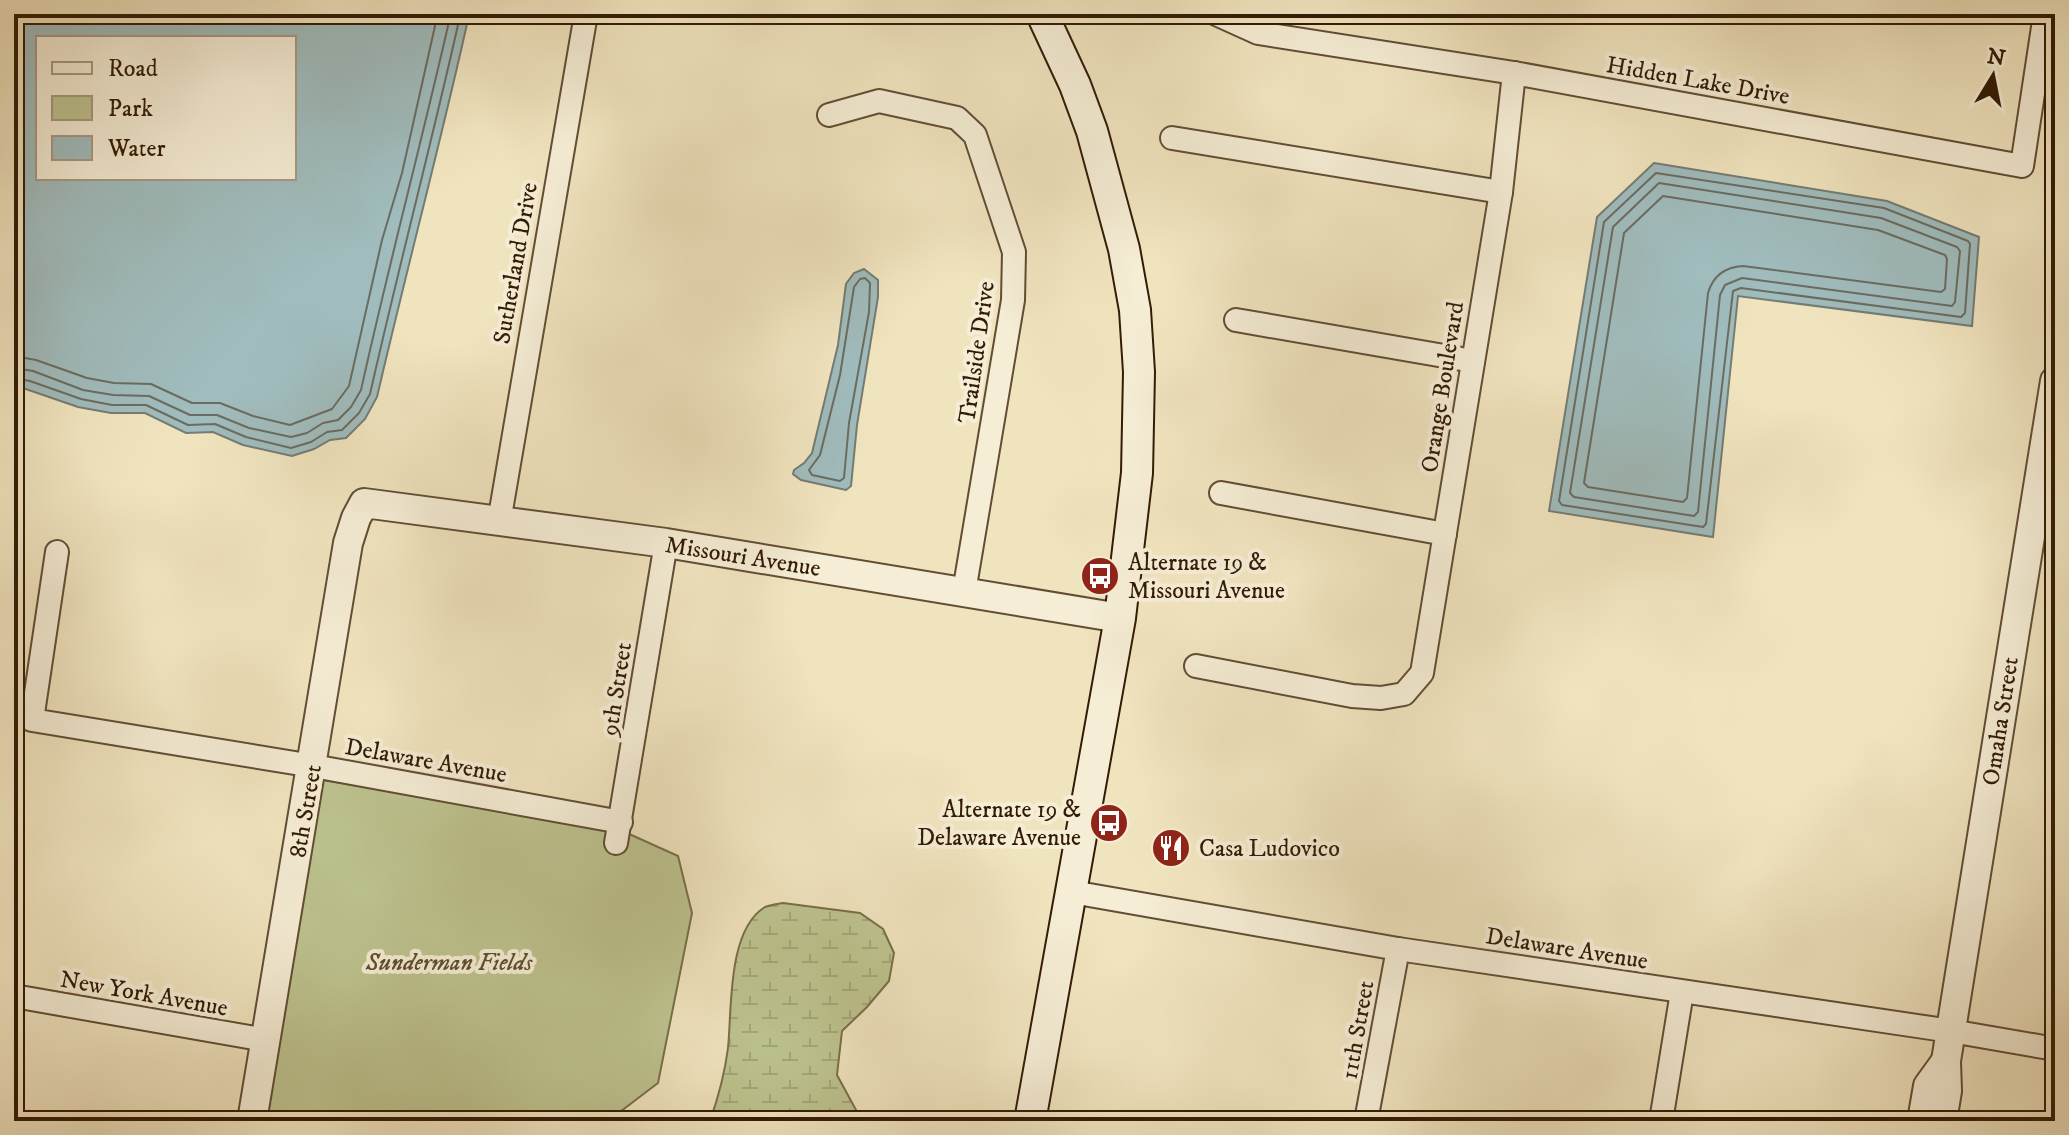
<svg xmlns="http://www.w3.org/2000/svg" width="2069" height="1135" viewBox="0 0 2069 1135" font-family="'IM FELL DW Pica',serif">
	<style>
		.green { fill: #bdc38f; stroke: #786f4a; stroke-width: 2 }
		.wetland { fill: url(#wetland-marsh); stroke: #786f4a; stroke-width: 2 }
		.water { fill: #a0bcbd; stroke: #747c73; stroke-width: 2; fill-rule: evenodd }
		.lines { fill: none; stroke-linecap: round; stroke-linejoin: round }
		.shore { stroke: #6a6c61; stroke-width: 2 }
		.minor-casing { stroke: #624d34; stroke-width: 26 }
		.tertiary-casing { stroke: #624d34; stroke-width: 32 }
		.secondary-casing { stroke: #331b05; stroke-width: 34 }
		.minor { stroke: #f5edd5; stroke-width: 22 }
		.tertiary { stroke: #f5edd5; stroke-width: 28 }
		.secondary { stroke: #f5edd5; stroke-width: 30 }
		.labels { text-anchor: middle; stroke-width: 8; stroke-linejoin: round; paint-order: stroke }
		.street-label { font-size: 24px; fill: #331b05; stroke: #f5edd5 }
		.poi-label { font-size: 24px; fill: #331b05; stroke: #f5edd5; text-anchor: start }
		.park-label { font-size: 24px; font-style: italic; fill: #5c4d2e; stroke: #f5edd5 }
	</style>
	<defs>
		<pattern id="wetland-marsh" width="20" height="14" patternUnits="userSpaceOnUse" patternTransform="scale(2)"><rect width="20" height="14" fill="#bdc38f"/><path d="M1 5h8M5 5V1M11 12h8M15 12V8" fill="none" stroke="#a3a77a"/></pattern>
	</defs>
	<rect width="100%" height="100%" fill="#f0e4bf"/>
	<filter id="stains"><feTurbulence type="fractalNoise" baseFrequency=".0025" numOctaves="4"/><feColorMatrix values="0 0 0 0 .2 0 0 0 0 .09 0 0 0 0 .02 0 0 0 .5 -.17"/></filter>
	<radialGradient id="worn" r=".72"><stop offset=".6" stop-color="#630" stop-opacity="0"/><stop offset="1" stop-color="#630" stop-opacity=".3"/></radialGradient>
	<path class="green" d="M 317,779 L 616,828 L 678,856 L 692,913 L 658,1083 L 608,1121 L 258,1121 Z"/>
	<path class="wetland" d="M 783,903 L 860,913 L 883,929 L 894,953 L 889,981 L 867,1007 L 842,1031 L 837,1075 L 862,1121 L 710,1121 C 718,1098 725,1072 728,1048 C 732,1010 727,930 765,907 C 770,905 778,904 783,903 Z"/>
	<g class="water">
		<path d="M 14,14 L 463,14 L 467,24 C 439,149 406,272 377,397 L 365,419 L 346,438 L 330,440 L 314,449 L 292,456 L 243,445 L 213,432 L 186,433 L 145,413 L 111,413 L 78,407 L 14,385 ZM 38,38 L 294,38 L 294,178 L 38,178 Z"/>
		<path d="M 1654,163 L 1887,201 L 1979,237 L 1972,326 L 1738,296 L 1713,537 L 1549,511 L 1597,217 Z"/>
		<path d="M 864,269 L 878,280 L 878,297 L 857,425 L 851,486 L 846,490 L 801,480 L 793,474 L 794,470 L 804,463 L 812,453 L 838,345 L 846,284 L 854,273 Z"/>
	</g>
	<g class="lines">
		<g class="shore">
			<path d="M 1656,173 L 1884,208 L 1968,241 L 1970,244 L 1965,313 L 1961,317 L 1741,288 L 1733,291 L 1706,524 L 1703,527 L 1562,505 L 1559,501 L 1604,222 Z"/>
			<path d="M 1659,183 L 1881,218 L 1957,247 L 1960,251 L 1955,302 L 1952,306 L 1742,278 L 1725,285 L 1720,295 L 1698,512 L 1694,516 L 1574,497 L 1570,493 L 1613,227 Z"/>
			<path d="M 1663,196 L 1878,230 L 1945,255 L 1947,259 L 1945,289 L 1941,292 L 1743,266 C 1725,267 1713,276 1708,293 L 1687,498 L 1683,502 L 1588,487 L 1584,483 L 1624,233 Z"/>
			<path d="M 865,278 L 870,283 L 869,312 L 849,423 L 844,478 L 840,481 L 812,475 L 809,470 L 820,455 L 840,375 L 854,287 L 860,279 Z"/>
			<path d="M 14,356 L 36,360 L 87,378 L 114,383 L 151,384 L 192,403 L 220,403 L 253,416 L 290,425 L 332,409 L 349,386 L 382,240 L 402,173 L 435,26 L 434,14"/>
			<path d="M 14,368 L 33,371 L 83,390 L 113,395 L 149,396 L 190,415 L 217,415 L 249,428 L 291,437 L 307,433 L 323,423 L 338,420 L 351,407 L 361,390 C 388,268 420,148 448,26 L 446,14"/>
			<path d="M 14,378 L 30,381 L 81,399 L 112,405 L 146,405 L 188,425 L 215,424 L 246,437 L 291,448 L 311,442 L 327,432 L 342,430 L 359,413 L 370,394 C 398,270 430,149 458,25 L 456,14"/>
		</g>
		<defs>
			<g id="minor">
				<path d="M 1216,14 L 1258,33 L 1514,73 L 2022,166 L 2045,14"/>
				<path d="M 829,115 L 879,101 L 957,118 L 975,135 L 1014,252 L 1013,300 L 964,592"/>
				<path d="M 1172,138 L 1501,192"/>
				<path d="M 1236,320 L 1473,361"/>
				<path d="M 1221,493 L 1445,534"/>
				<path d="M 499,522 L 586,14"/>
				<path d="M 57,552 L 32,720 L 313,766 L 621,822"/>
				<path d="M 1196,666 L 1352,696 L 1381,698 L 1404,694 L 1422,673 L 1501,192 L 1514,73"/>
				<path d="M 616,843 L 666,543"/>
				<path d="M 1072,892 L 1398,949 L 1951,1031 L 2055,1049"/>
				<path d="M 14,996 L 266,1040"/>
				<path d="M 1366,1121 L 1398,949"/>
				<path d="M 1661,1121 L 1682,992"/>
			</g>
			<g id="tertiary">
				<path d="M 252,1121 L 348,543 L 356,518 L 364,503 L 666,543 L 1120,618"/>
				<path d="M 1922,1121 L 1928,1086 L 1946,1061"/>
				<path d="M 1942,1121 L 1947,1091 L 1946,1061 L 2055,381"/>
			</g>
			<path id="secondary" d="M 1030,1121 L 1120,618 L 1137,473 L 1139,372 L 1135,310 L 1124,249 L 1092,131 L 1075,85 L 1042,14"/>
		</defs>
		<use href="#minor" class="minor-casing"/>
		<use href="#tertiary" class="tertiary-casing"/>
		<use href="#secondary" class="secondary-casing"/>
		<use href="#minor" class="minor"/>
		<use href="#tertiary" class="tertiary"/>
		<use href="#secondary" class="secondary"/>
	</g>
	<defs>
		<symbol id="bus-disc" viewBox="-11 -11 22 22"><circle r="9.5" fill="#8f2418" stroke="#f5edd5"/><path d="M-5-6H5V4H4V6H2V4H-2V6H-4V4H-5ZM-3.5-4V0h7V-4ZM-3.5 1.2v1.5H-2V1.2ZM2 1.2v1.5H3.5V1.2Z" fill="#fff"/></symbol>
		<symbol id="restaurant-disc" viewBox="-11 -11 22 22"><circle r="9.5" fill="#8f2418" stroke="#f5edd5"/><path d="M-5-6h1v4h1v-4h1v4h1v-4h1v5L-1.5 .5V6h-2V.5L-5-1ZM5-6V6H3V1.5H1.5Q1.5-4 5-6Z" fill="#fff"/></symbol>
	</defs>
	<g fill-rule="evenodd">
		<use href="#bus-disc" x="1078" y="554" width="44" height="44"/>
		<use href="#bus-disc" x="1087" y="801" width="44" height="44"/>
		<use href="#restaurant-disc" x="1149" y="826" width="44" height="44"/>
	</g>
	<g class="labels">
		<g class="street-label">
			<text transform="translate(1698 80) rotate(10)" y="8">Hidden Lake Drive</text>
			<text transform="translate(515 263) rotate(-80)" y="8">Sutherland Drive</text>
			<text transform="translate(976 352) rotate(-82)" y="8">Trailside Drive</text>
			<text transform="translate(1442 387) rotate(-81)" y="8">Orange Boulevard</text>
			<text transform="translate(743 556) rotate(9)" y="8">Missouri Avenue</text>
			<text transform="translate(616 689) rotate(-81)" y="8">9th Street</text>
			<text transform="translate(2000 721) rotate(-81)" y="8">Omaha Street</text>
			<text transform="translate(426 760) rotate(10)" y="8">Delaware Avenue</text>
			<text transform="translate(305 811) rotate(-80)" y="8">8th Street</text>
			<text transform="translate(1567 948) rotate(9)" y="8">Delaware Avenue</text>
			<text transform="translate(144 993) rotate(10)" y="8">New York Avenue</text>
			<text transform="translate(1357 1030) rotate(-80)" y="8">11th Street</text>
		</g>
		<g class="poi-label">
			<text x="1128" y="570">Alternate 19 &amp;<tspan x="1128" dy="28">Missouri Avenue</tspan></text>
			<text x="1081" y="817" text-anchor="end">Alternate 19 &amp;<tspan x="1081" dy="28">Delaware Avenue</tspan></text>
			<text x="1199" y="856">Casa Ludovico</text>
		</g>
		<g class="park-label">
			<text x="449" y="970">Sunderman Fields</text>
		</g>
	</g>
	<rect width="2069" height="1135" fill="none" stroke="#f0e4bf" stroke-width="48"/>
	<rect x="16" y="16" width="2037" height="1103" fill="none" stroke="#331b05" stroke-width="4"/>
	<rect x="24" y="24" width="2021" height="1087" fill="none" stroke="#331b05" stroke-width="2"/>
	<rect x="36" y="36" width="260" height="144" fill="#f5edd5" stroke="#a79982" stroke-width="2"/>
	<rect x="52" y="62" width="40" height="12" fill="#f5edd5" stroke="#a79982" stroke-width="2"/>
	<text x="108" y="76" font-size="24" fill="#331b05">Road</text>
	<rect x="52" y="96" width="40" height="24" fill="#bdc38f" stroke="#a79982" stroke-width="2"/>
	<text x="108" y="116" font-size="24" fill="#331b05">Park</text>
	<rect x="52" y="136" width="40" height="24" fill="#a0bcbd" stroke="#a79982" stroke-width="2"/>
	<text x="108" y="156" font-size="24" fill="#331b05">Water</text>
	<g transform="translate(1993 76) rotate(10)" stroke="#f5edd5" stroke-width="6" paint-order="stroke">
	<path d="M0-6L14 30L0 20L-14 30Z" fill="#331b05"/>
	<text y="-12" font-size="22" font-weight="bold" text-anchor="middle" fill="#331b05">N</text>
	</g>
	<rect width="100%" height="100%" filter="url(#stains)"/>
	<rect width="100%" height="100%" fill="url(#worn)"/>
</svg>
